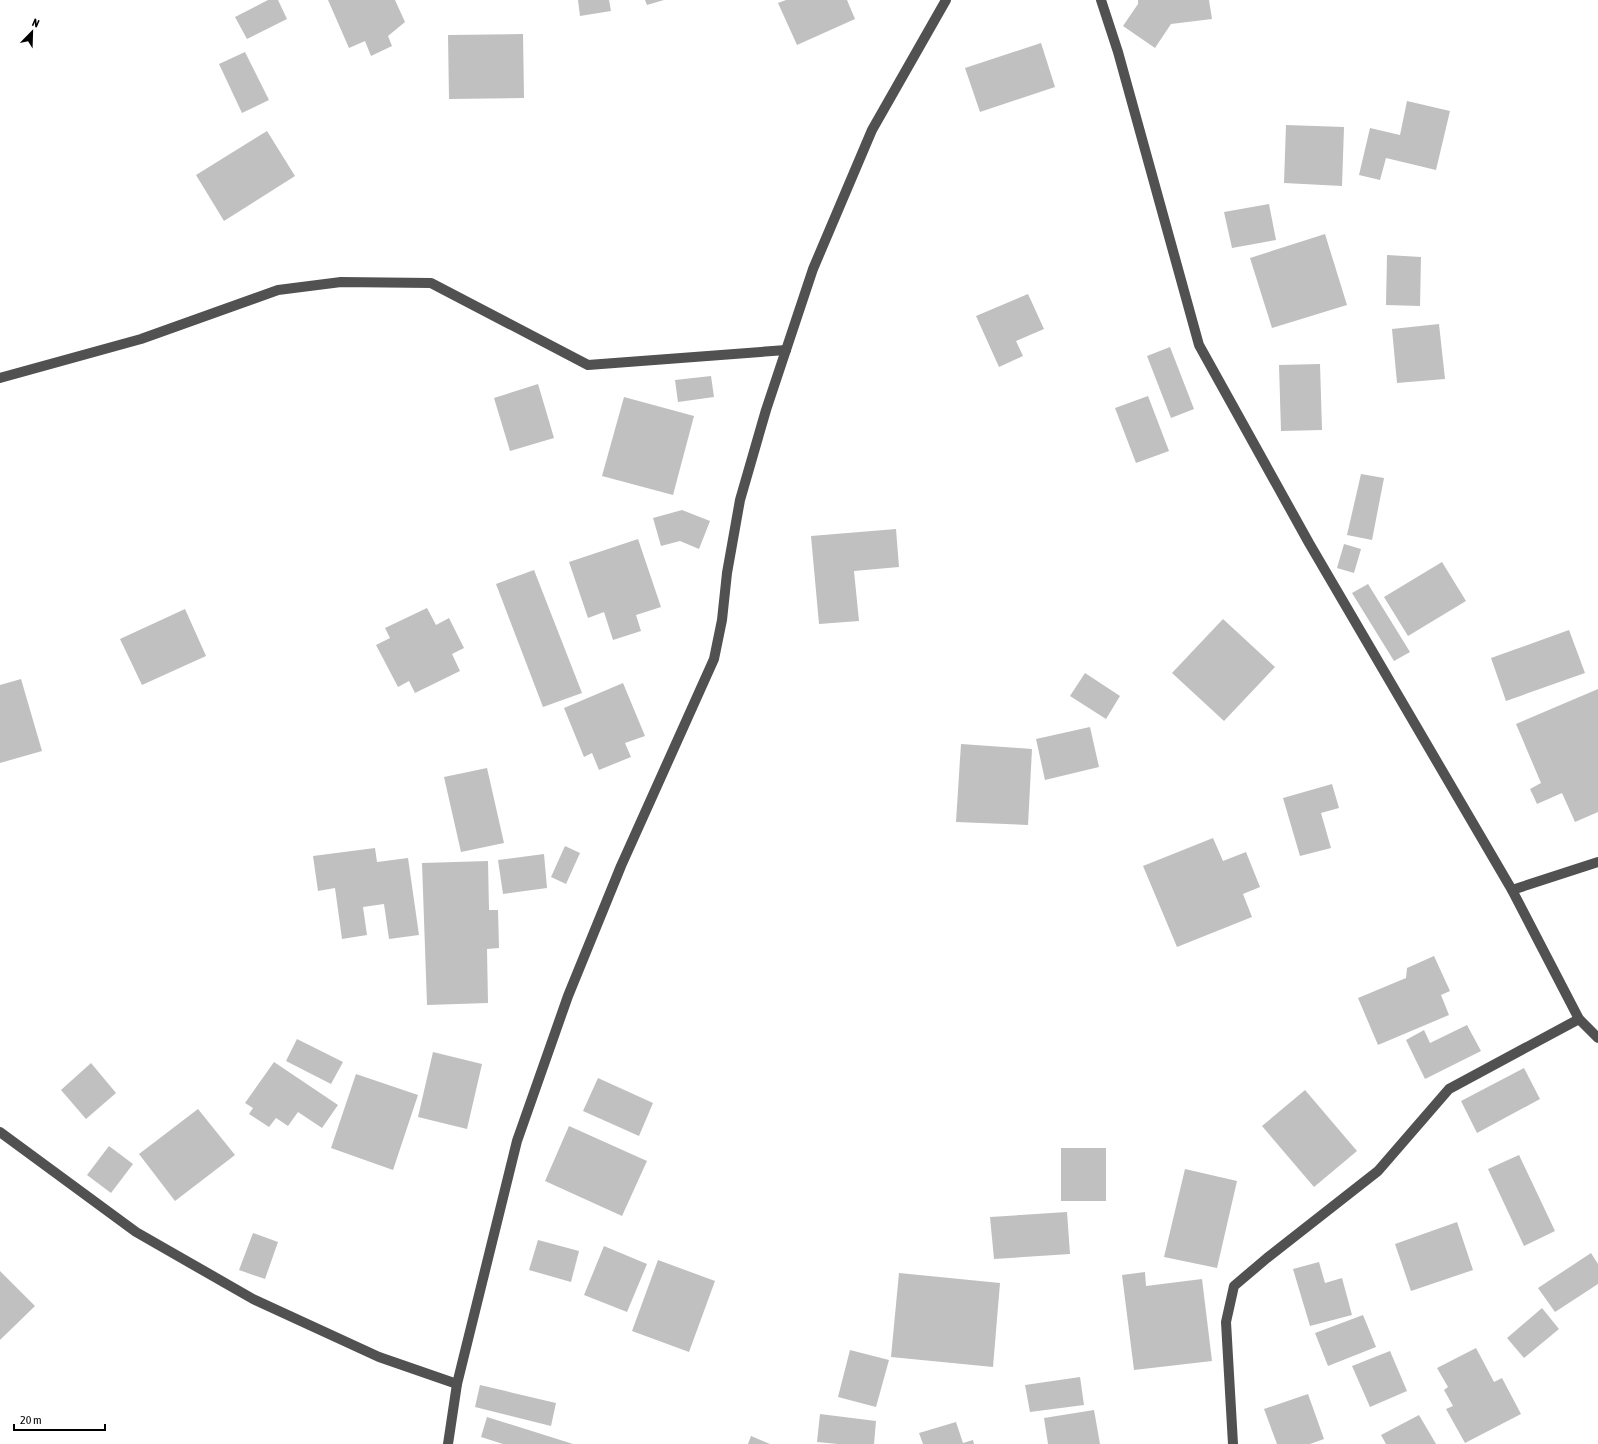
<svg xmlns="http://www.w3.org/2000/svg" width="1598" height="1444" viewBox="0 0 1598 1444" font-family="'Asap Condensed',sans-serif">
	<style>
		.building { fill: #c0c0c0 }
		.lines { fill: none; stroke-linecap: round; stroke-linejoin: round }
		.minor { stroke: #515151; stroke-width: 10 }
	</style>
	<rect width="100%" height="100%" fill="#fff"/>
	<g class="building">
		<path d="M 268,0 L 278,0 L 287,19 L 247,39 L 235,17 Z"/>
		<path d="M 328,0 L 395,0 L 405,22 L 388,36 L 392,46 L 371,56 L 365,41 L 349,48 Z"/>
		<path d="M 578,0 L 609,0 L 611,11 L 580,16 Z"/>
		<path d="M 645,0 L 664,0 L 647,5 Z"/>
		<path d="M 786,0 L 847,0 L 855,19 L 797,45 L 778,3 Z"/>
		<path d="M 1138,0 L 1209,0 L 1212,19 L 1171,24 L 1155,48 L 1123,26 L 1138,4 Z"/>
		<path d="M 523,34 L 524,98 L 449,99 L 448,35 Z"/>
		<path d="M 1041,43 L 1055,87 L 980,112 L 965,68 Z"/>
		<path d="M 245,52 L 269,100 L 242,113 L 219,64 Z"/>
		<path d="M 1407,101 L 1450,111 L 1436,170 L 1386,158 L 1380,180 L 1359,175 L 1370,128 L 1400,135 Z"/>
		<path d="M 1286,125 L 1344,127 L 1342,186 L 1284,183 Z"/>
		<path d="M 267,131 L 295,176 L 224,221 L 196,175 Z"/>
		<path d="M 1269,204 L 1276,240 L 1232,248 L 1224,212 Z"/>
		<path d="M 1325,234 L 1347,305 L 1272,328 L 1250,258 Z"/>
		<path d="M 1387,255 L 1421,257 L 1420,306 L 1386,305 Z"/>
		<path d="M 1028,294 L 1044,329 L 1016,341 L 1023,356 L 999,367 L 976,316 Z"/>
		<path d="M 1439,324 L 1445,379 L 1397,383 L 1392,329 Z"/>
		<path d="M 1170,347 L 1194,409 L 1171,418 L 1147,356 Z"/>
		<path d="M 1320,364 L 1322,430 L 1281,431 L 1279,365 Z"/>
		<path d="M 711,376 L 714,397 L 678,402 L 675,380 Z"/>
		<path d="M 538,384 L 554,438 L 510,451 L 494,398 Z"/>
		<path d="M 1148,396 L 1169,451 L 1136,463 L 1115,408 Z"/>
		<path d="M 624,397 L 694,416 L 673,495 L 602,476 Z"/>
		<path d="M 1361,474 L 1384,478 L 1372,540 L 1347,535 Z"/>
		<path d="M 682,510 L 710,521 L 699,549 L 680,541 L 661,546 L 653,518 Z"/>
		<path d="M 896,529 L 899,567 L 854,571 L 859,621 L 819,624 L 811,536 Z"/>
		<path d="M 638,539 L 661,607 L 636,615 L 641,631 L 613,640 L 604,612 L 588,618 L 569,562 Z"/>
		<path d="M 1344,544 L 1361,549 L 1354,573 L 1337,568 Z"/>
		<path d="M 1442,562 L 1466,601 L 1408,636 L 1384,597 Z"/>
		<path d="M 534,570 L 582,693 L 543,707 L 496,584 Z"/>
		<path d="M 1368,584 L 1410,652 L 1394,661 L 1352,593 Z"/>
		<path d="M 427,608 L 436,625 L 449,618 L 464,648 L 452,654 L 460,671 L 415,693 L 409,681 L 398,687 L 376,645 L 390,638 L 385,628 Z"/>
		<path d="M 185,609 L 206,656 L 142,685 L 120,639 Z"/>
		<path d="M 1223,619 L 1275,667 L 1224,721 L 1172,673 Z"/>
		<path d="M 1569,630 L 1585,673 L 1506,701 L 1491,658 Z"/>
		<path d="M 1085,673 L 1120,696 L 1106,719 L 1070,696 Z"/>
		<path d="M 21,679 L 42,751 L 0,763 L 0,685 Z"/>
		<path d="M 623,683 L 645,736 L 625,743 L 631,757 L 599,770 L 592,753 L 584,757 L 564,708 Z"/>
		<path d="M 1598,689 L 1598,812 L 1575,822 L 1562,793 L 1537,804 L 1530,789 L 1541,783 L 1516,724 Z"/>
		<path d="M 1090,727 L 1099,767 L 1045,780 L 1036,739 Z"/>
		<path d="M 961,744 L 1032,749 L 1028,825 L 956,822 Z"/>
		<path d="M 487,768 L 504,843 L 461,852 L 444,777 Z"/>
		<path d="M 1332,784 L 1339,808 L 1321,813 L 1331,848 L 1300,856 L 1283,798 Z"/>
		<path d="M 1213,838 L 1223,861 L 1246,852 L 1260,887 L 1243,894 L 1252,917 L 1177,947 L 1143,866 Z"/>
		<path d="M 565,846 L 580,853 L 566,884 L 551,877 Z"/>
		<path d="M 375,848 L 377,862 L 408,858 L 419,935 L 389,939 L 384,904 L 363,907 L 367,935 L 342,939 L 335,888 L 318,891 L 313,856 Z"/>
		<path d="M 544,854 L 547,888 L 503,894 L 498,860 Z"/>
		<path d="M 488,861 L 489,910 L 498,910 L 499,948 L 487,949 L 488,1003 L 427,1005 L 422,863 Z"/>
		<path d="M 1434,956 L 1450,991 L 1441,995 L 1449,1015 L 1378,1045 L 1358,998 L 1406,978 L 1407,968 Z"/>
		<path d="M 1467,1025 L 1481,1051 L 1425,1079 L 1406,1040 L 1424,1030 L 1430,1043 Z"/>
		<path d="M 297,1039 L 343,1062 L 331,1084 L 286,1061 Z"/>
		<path d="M 433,1052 L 482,1064 L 467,1129 L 418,1117 Z"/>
		<path d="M 274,1062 L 338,1105 L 322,1128 L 298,1112 L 288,1126 L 276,1118 L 269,1127 L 249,1114 L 253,1108 L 245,1103 Z"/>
		<path d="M 91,1063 L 116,1093 L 86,1119 L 61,1090 Z"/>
		<path d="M 1524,1068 L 1540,1099 L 1477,1133 L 1461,1101 Z"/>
		<path d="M 356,1074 L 418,1095 L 393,1170 L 331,1148 Z"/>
		<path d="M 598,1078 L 653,1103 L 639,1136 L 583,1111 Z"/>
		<path d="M 1305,1090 L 1357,1151 L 1314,1187 L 1262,1126 Z"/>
		<path d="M 198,1109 L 235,1155 L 175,1201 L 139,1154 Z"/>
		<path d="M 569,1126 L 647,1161 L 622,1216 L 545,1181 Z"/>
		<path d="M 109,1146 L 133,1164 L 111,1193 L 87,1175 Z"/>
		<rect x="1061" y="1148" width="45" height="53"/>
		<path d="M 1519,1155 L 1555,1231 L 1524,1246 L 1488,1169 Z"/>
		<path d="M 1185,1169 L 1237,1181 L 1217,1268 L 1164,1257 Z"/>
		<path d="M 1067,1212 L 1070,1254 L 994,1259 L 990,1217 Z"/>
		<path d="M 1457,1222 L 1473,1270 L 1411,1291 L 1395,1244 Z"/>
		<path d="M 253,1233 L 278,1242 L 265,1279 L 239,1270 Z"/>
		<path d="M 538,1240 L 579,1251 L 571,1282 L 529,1270 Z"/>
		<path d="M 604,1246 L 647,1264 L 627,1312 L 584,1295 Z"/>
		<path d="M 1591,1253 L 1598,1264 L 1598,1284 L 1555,1312 L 1538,1288 Z"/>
		<path d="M 658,1260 L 715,1281 L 689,1352 L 632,1331 Z"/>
		<path d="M 1319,1262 L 1325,1283 L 1342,1278 L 1352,1315 L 1310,1326 L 1293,1269 Z"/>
		<path d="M 0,1271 L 35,1306 L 0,1340 Z"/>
		<path d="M 1145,1272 L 1146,1286 L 1202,1279 L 1212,1361 L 1134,1370 L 1122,1275 Z"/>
		<path d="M 899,1273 L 1000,1283 L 993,1367 L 891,1357 Z"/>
		<path d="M 1542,1308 L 1559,1329 L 1524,1358 L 1507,1338 Z"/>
		<path d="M 1363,1315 L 1376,1347 L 1328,1366 L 1315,1333 Z"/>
		<path d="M 1476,1348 L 1494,1382 L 1502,1378 L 1521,1414 L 1465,1443 L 1446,1409 L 1453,1406 L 1444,1390 L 1448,1387 L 1437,1368 Z"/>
		<path d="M 850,1350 L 889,1360 L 876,1407 L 838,1397 Z"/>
		<path d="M 1390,1351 L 1407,1391 L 1370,1407 L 1352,1366 Z"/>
		<path d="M 1080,1377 L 1084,1405 L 1030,1412 L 1025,1385 Z"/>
		<path d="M 480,1385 L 556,1403 L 551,1426 L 475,1407 Z"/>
		<path d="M 1308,1394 L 1324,1439 L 1310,1444 L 1277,1444 L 1264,1409 Z"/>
		<path d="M 1094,1410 L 1100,1444 L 1048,1444 L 1044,1418 Z"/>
		<path d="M 820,1414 L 876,1421 L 874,1444 L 838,1444 L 817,1442 Z"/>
		<path d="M 1419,1415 L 1436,1444 L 1386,1444 L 1381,1435 Z"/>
		<path d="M 487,1417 L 573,1444 L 503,1444 L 481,1437 Z"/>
		<path d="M 956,1422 L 963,1443 L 973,1440 L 974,1444 L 923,1444 L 919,1433 Z"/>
		<path d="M 751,1436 L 770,1444 L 748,1444 Z"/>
	</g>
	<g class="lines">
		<g class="minor">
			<path d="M 1101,0 L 1118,52 L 1199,345 L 1309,543 L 1512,890 L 1579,1019 L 1598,1038"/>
			<path d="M 0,378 L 141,339 L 278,290 L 341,282 L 431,283 L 588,365 L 786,350"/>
			<path d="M 1512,890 L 1598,862"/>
			<path d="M 0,1132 L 136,1232 L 253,1299 L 379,1357 L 457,1384"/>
			<path d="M 448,1444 L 457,1384 L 517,1141 L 568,996 L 621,866 L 714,659 L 722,620 L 727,573 L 740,500 L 766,410 L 813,269 L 872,130 L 946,0"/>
			<path d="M 1233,1444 L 1226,1322 L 1234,1286 L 1267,1258 L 1378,1171 L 1449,1089 L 1579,1019"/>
		</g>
	</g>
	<g transform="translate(32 32) rotate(23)" stroke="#ffffff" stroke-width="3" paint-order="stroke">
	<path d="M0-3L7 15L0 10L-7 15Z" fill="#000000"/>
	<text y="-6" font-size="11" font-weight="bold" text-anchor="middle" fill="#000000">N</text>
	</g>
	<path d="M14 1424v6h91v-6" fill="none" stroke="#000000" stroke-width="2"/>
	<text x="20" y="1424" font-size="12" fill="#000000" stroke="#ffffff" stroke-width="3" paint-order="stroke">20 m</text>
</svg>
